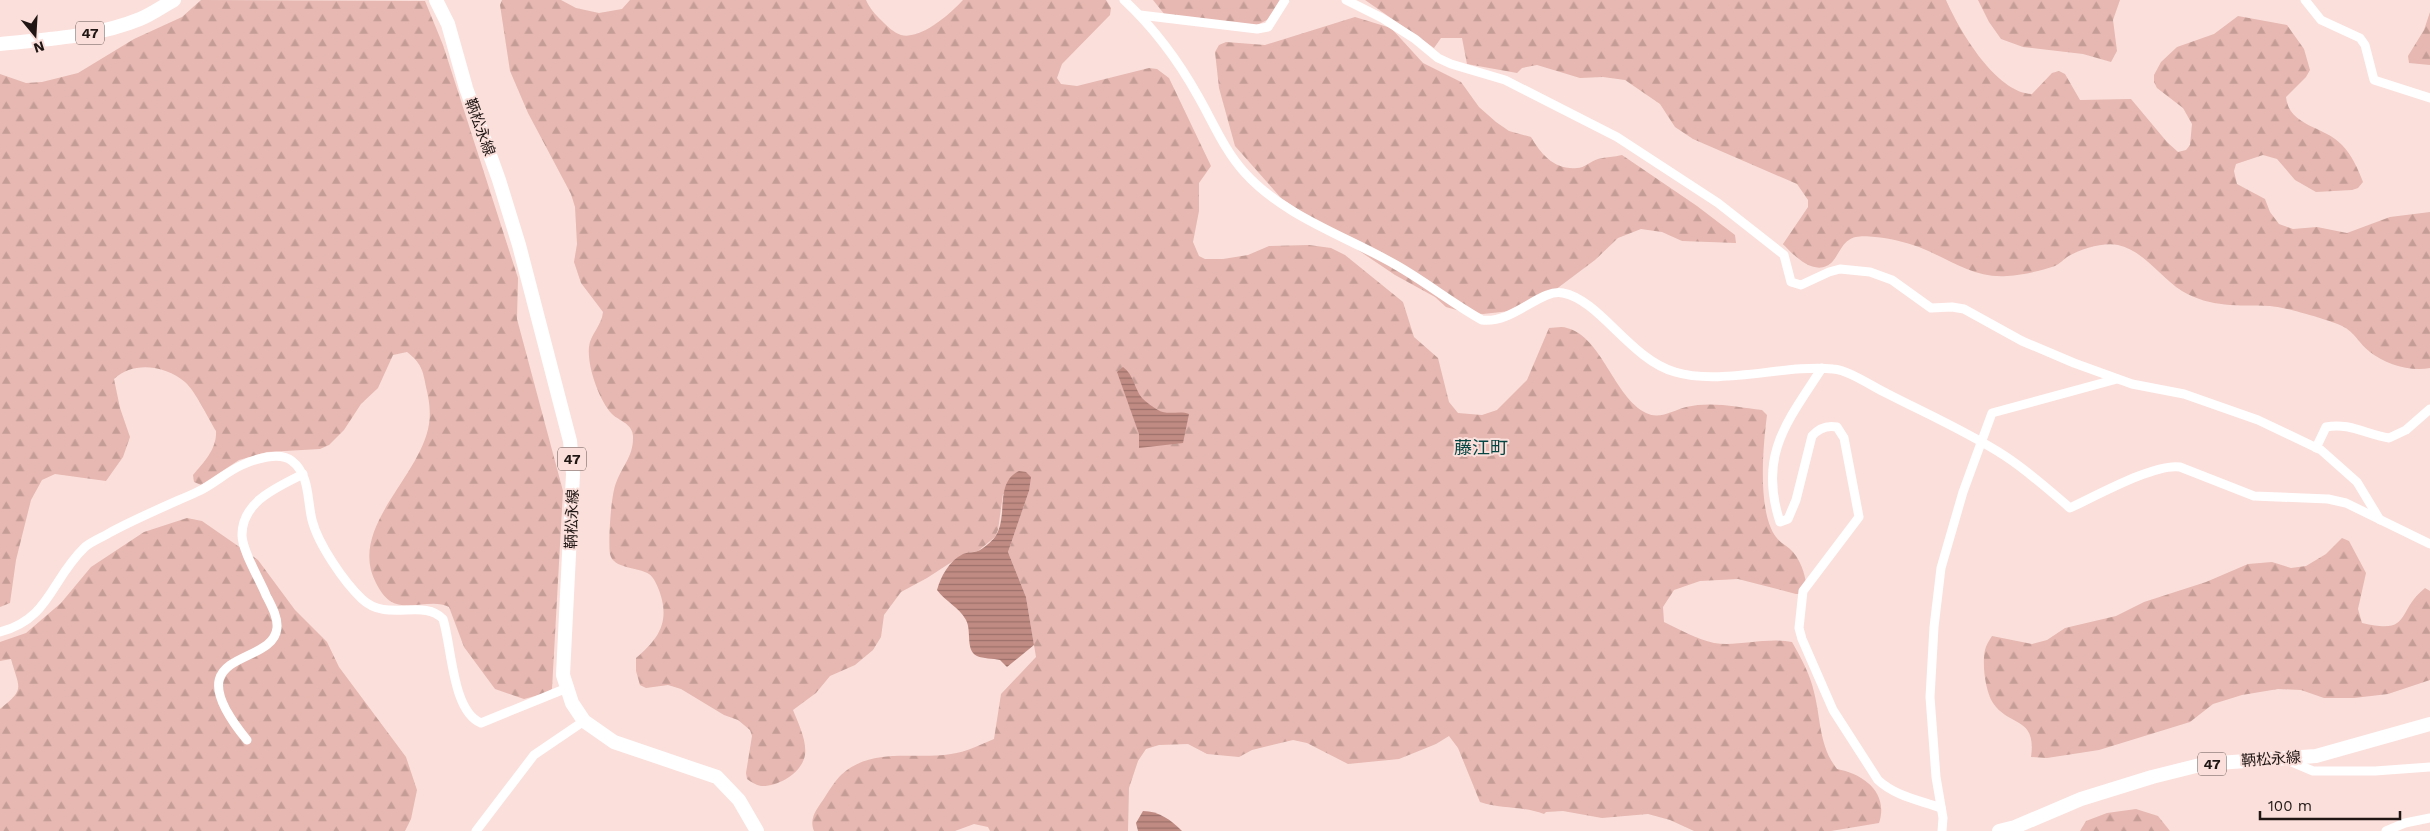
<svg xmlns="http://www.w3.org/2000/svg" width="2430" height="831" viewBox="0 0 2430 831" font-family="'Work Sans','Noto Sans JP',sans-serif">
	<style>
		.forest { fill: url(#forest-firs) }
		.water { fill: url(#water-rules) }
		.lines { fill: none; stroke-linecap: round; stroke-linejoin: round }
		.street { stroke: #fff; stroke-width: 9 }
		.primary { stroke: #fff; stroke-width: 14 }
		.labels { text-anchor: middle; stroke-width: 4; stroke-linejoin: round; paint-order: stroke }
		.shield { fill: #fbdfdb; stroke: #625350; stroke-width: 1 }
		.shield-label { font-size: 14px; font-weight: bold; fill: #201715 }
		.street-label { font-size: 15px; fill: #201715; stroke: #fbdfdb }
		.quarter-label { font-size: 18px; fill: #044643; stroke: #fbdfdb }
	</style>
	<defs>
		<pattern id="forest-firs" width="22" height="20" patternUnits="userSpaceOnUse" patternTransform="scale(1.25)"><rect width="22" height="20" fill="#e6b8b1"/><path d="M5 1l3.5 6h-7zM16 11l3.5 6h-7z" fill="#c59d97"/></pattern>
		<pattern id="water-rules" width="6" height="5" patternUnits="userSpaceOnUse" patternTransform="scale(1.25)"><rect width="6" height="5" fill="#c08b83"/><path d="M0 2.5h6" fill="none" stroke="#9c716a"/></pattern>
	</defs>
	<rect width="100%" height="100%" fill="#fbdfdb"/>
	<g class="forest">
		<path d="M 201,0 L 425,1 L 443,45 L 518,278 L 517,319 L 563,491 L 552,689 L 546,693 L 524,699 L 495,689 L 464,647 L 449,607 C 432,598 407,612 390,601 C 384,597 379,589 376,583 C 347,528 421,477 429,424 C 431,412 429,399 426,387 C 423,370 421,363 407,352 L 393,355 L 378,388 L 361,404 L 344,430 L 329,445 L 320,449 L 267,452 L 239,460 L 201,485 L 194,482 L 193,475 C 204,462 217,449 216,431 C 208,418 196,392 185,382 C 165,365 133,361 114,379 L 120,408 L 130,437 L 123,457 L 106,481 L 55,474 L 42,480 L 31,500 L 16,560 L 10,603 L 0,607 L 0,74 L 26,83 L 42,82 L 78,73 L 134,39 L 182,17 Z"/>
		<path d="M 502,0 L 561,0 L 576,8 L 599,13 L 622,9 L 630,0 L 866,0 C 870,9 875,14 882,21 C 888,27 893,32 901,35 C 921,40 950,14 963,0 L 1106,0 L 1111,8 L 1110,15 L 1062,64 L 1057,78 L 1061,84 L 1077,86 L 1149,68 L 1157,69 L 1169,78 L 1211,166 L 1199,183 L 1199,211 L 1193,242 L 1199,256 L 1205,259 L 1223,259 L 1248,255 L 1269,246 L 1309,245 L 1331,248 L 1345,255 L 1403,302 L 1414,337 L 1438,358 L 1449,402 L 1458,413 L 1482,415 L 1497,410 L 1527,380 L 1549,328 C 1555,328 1562,326 1567,328 C 1602,337 1614,397 1646,413 C 1660,420 1674,410 1686,407 C 1711,401 1737,407 1762,410 L 1767,415 C 1763,446 1757,512 1776,537 C 1780,543 1788,546 1793,552 C 1803,564 1805,577 1808,591 L 1802,594 L 1796,594 L 1738,579 L 1700,581 L 1674,590 L 1663,607 L 1664,622 C 1680,630 1697,639 1714,643 C 1737,647 1766,637 1792,642 C 1801,658 1810,674 1814,692 C 1821,719 1819,746 1837,769 C 1864,774 1889,793 1879,823 L 1831,831 L 1694,831 L 1670,820 L 1648,814 L 1602,818 L 1563,811 L 1546,812 L 1544,814 C 1523,806 1501,809 1480,802 L 1458,748 L 1449,736 L 1436,744 L 1399,759 L 1348,764 L 1307,743 L 1293,740 L 1252,750 L 1239,757 L 1207,754 L 1188,744 L 1159,745 L 1146,749 L 1138,761 L 1129,788 L 1128,831 L 990,831 L 988,827 L 974,824 L 955,831 L 814,831 C 809,819 816,810 823,800 C 828,792 834,782 841,775 C 873,746 912,760 951,754 C 966,752 980,745 994,739 L 1001,694 L 1036,657 L 1026,597 L 1008,552 L 1029,491 L 1003,494 L 998,530 L 995,537 L 978,551 L 964,554 L 927,578 L 901,592 L 884,615 L 881,637 L 873,650 L 855,665 L 830,676 L 816,693 L 793,710 C 798,723 807,740 805,755 C 802,773 778,787 761,786 C 756,785 751,782 747,779 L 746,773 L 752,736 L 750,730 L 738,720 L 724,715 L 681,689 L 668,685 L 646,688 L 640,685 L 636,671 L 636,658 C 658,639 670,623 660,593 C 658,587 654,577 649,574 C 638,567 613,569 610,554 C 608,542 611,494 616,483 C 622,466 633,457 633,438 C 634,424 619,421 612,414 C 599,400 587,366 589,347 C 590,335 602,325 603,312 L 581,283 L 574,262 L 577,244 L 575,207 L 571,194 L 528,113 L 510,71 L 500,5 Z"/>
		<path d="M 1153,0 L 1290,0 L 1277,15 L 1257,25 L 1165,15 Z"/>
		<path d="M 1365,0 L 1946,0 C 1959,30 1996,93 2032,94 L 2052,73 L 2059,71 L 2065,74 L 2080,100 L 2131,99 L 2167,142 L 2178,152 L 2186,150 L 2190,145 L 2192,124 L 2183,108 L 2157,88 L 2154,82 L 2154,75 L 2161,62 L 2177,47 L 2214,34 L 2238,16 L 2287,25 L 2304,49 L 2310,70 L 2306,77 L 2286,97 C 2289,127 2325,126 2342,145 C 2352,155 2358,169 2363,182 L 2358,188 L 2352,190 L 2316,192 L 2295,180 L 2277,159 L 2263,155 L 2236,164 L 2234,171 L 2237,184 L 2265,199 L 2270,212 L 2279,224 L 2293,229 L 2317,227 L 2347,233 L 2390,217 L 2430,212 L 2430,368 C 2410,372 2385,364 2370,352 C 2359,344 2355,332 2342,326 C 2329,320 2284,307 2270,306 C 2238,305 2211,308 2182,291 C 2161,278 2143,250 2118,245 C 2103,242 2080,249 2067,257 C 2063,260 2059,264 2055,266 C 2040,271 2023,275 2007,276 C 1975,279 1947,258 1919,247 C 1905,242 1889,238 1875,237 C 1867,236 1855,235 1849,240 C 1842,244 1838,255 1833,261 C 1817,279 1794,256 1783,244 L 1808,207 L 1808,200 L 1797,184 L 1693,139 L 1675,127 L 1660,104 L 1625,80 L 1603,77 L 1580,78 L 1537,65 L 1522,68 L 1517,73 L 1467,64 L 1462,38 L 1441,38 L 1434,48 Z"/>
		<path d="M 1978,0 L 2120,0 L 2113,20 L 2117,51 L 2111,62 L 2083,54 L 2023,47 L 2001,39 L 1989,22 Z"/>
		<path d="M 2430,12 L 2430,65 L 2409,63 L 2408,56 L 2424,30 Z"/>
		<path d="M 1355,17 L 1391,28 L 1423,63 L 1461,82 L 1479,107 L 1496,122 L 1509,131 L 1531,137 C 1541,154 1554,170 1577,168 C 1584,168 1591,161 1598,159 C 1606,157 1614,157 1622,155 L 1697,206 L 1735,235 L 1736,243 L 1682,241 L 1662,232 L 1641,229 L 1618,238 L 1595,260 L 1535,305 L 1519,310 L 1483,314 L 1467,313 L 1446,307 L 1435,297 L 1395,275 L 1281,198 L 1235,146 L 1219,88 L 1215,52 L 1219,45 L 1226,42 L 1265,45 Z"/>
		<path d="M 187,518 L 202,521 L 258,560 L 295,610 L 327,642 L 339,667 L 406,757 L 417,790 L 411,819 L 405,831 L 0,831 L 0,709 C 26,688 19,689 11,659 L 0,661 L 0,642 L 26,633 L 61,603 L 91,567 L 144,532 Z"/>
		<path d="M 2342,538 L 2349,541 L 2366,573 L 2358,609 L 2362,623 C 2413,635 2395,612 2425,588 L 2430,591 L 2430,680 L 2388,694 L 2354,698 L 2324,698 L 2301,690 L 2278,689 L 2242,695 L 2213,704 L 2190,722 L 2099,750 L 2047,758 L 2031,757 C 2037,716 2009,727 1993,703 C 1985,690 1982,664 1985,650 C 1986,645 1989,641 1992,636 L 2032,644 L 2047,640 L 2065,628 L 2116,616 L 2144,602 L 2206,582 L 2248,564 L 2272,562 L 2291,568 L 2306,566 L 2326,554 Z"/>
		<path d="M 2136,809 L 2158,816 L 2170,831 L 2080,831 L 2086,821 L 2107,813 Z"/>
	</g>
	<g class="water">
		<path d="M 1123,367 C 1134,375 1134,388 1142,398 C 1146,402 1153,407 1158,410 C 1168,416 1179,410 1189,414 L 1183,443 L 1139,448 L 1139,434 L 1117,372 Z"/>
		<path d="M 1019,471 L 1026,472 L 1031,477 L 1029,491 L 1008,552 L 1026,597 L 1034,645 L 1007,667 L 1000,660 C 993,658 983,659 977,656 C 965,650 972,631 966,620 C 959,607 946,602 937,590 C 941,576 949,561 963,554 C 967,552 973,553 978,551 C 983,549 992,541 995,537 C 1009,517 994,483 1019,471 Z"/>
		<path d="M 1143,811 C 1159,811 1171,820 1182,831 L 1138,831 L 1136,823 Z"/>
	</g>
	<g class="lines">
		<g class="street">
			<path d="M 1124,0 C 1153,27 1179,62 1198,96 C 1213,122 1224,150 1245,173 C 1285,217 1346,236 1396,265 C 1426,282 1453,304 1482,320 C 1513,324 1541,288 1563,293 C 1600,300 1630,359 1675,372 C 1721,386 1786,364 1833,369 C 1849,370 1873,387 1888,394 C 1927,414 1968,432 2005,456 C 2028,471 2049,490 2070,508 C 2096,496 2155,463 2180,467 L 2254,496 L 2328,499 L 2346,503 L 2430,544"/>
			<path d="M 1346,0 L 1382,18 L 1415,39 L 1438,58 L 1451,64 L 1505,80 L 1617,137 L 1718,203 L 1784,255 L 1791,282 L 1801,285 L 1829,272 L 1840,269 L 1870,272 L 1892,280 L 1931,308 L 1952,307 L 1964,309 L 2022,341 L 2074,363 L 2132,384 L 2184,394 L 2258,420 L 2321,450 L 2357,482 L 2380,520"/>
			<path d="M 2305,0 L 2321,20 L 2360,38 L 2365,45 L 2374,80 L 2430,98"/>
			<path d="M 1140,15 L 1257,29 L 1268,27 L 1285,0"/>
			<path d="M 1822,368 C 1787,422 1758,455 1780,522 L 1788,519 L 1796,500 L 1812,436 C 1819,428 1827,425 1837,427 L 1844,438 L 1859,517 L 1803,591 L 1799,628 L 1802,639 L 1833,710 L 1878,780 C 1895,796 1919,800 1941,808"/>
			<path d="M 2316,448 L 2326,427 C 2349,422 2367,435 2389,438 L 2406,430 L 2430,409"/>
			<path d="M 0,632 C 50,619 51,579 85,547 C 92,541 103,537 111,532 C 139,517 168,505 197,492 C 213,485 226,472 242,465 C 255,459 280,451 292,461 C 310,475 307,500 312,520 C 318,544 344,582 362,599 C 387,623 423,598 443,619 C 452,647 452,711 481,723 L 567,688"/>
			<path d="M 247,740 C 170,646 273,669 277,628 C 278,617 271,605 266,595 C 260,580 242,551 242,535 C 242,501 278,487 303,474"/>
			<path d="M 2287,760 L 2313,771 L 2375,771 L 2430,767"/>
			<path d="M 476,831 L 534,755 L 584,721"/>
			<path d="M 1942,831 L 1943,818 L 1936,777 L 1930,697 L 1934,627 L 1941,568 L 1963,492 L 1992,413 L 2117,379"/>
			<path d="M 2386,831 L 2405,823 L 2430,818"/>
		</g>
		<g class="primary">
			<path d="M 436,0 L 448,24 L 466,88 L 499,180 L 519,245 L 570,441 L 573,474 L 563,675 L 572,703 L 584,721 L 614,742 L 717,777 L 739,800 L 757,831"/>
			<path d="M 0,44 C 47,39 96,37 140,19 C 152,14 163,6 174,0"/>
			<path d="M 1999,831 L 2015,827 L 2081,799 L 2152,777 L 2204,764 L 2316,756 L 2430,724"/>
		</g>
	</g>
	<g class="labels">
		<g class="shield">
			<rect x="76" y="21.5" width="28" height="23" rx="4"/>
			<rect x="558" y="447.5" width="28" height="23" rx="4"/>
			<rect x="2198" y="752.5" width="28" height="23" rx="4"/>
		</g>
		<g class="shield-label">
			<text x="90" y="38">47</text>
			<text x="572" y="464">47</text>
			<text x="2212" y="769">47</text>
		</g>
		<g class="street-label">
			<text transform="translate(480 127) rotate(70)" y="5">鞆松永線</text>
			<text transform="translate(572 519) rotate(-88)" y="5">鞆松永線</text>
			<text transform="translate(2271 759) rotate(-4)" y="5">鞆松永線</text>
		</g>
		<g class="quarter-label">
			<text x="1481" y="454">藤江町</text>
		</g>
	</g>
	<g transform="translate(35 35) rotate(162)" stroke="#fbdfdb" stroke-width="4" paint-order="stroke">
	<path d="M0-4L9 19L0 12L-9 19Z" fill="#201715"/>
	<text y="-8" font-size="14" font-weight="bold" text-anchor="middle" fill="#201715">N</text>
	</g>
	<path d="M2260 811v8h140v-8" fill="none" stroke="#201715" stroke-width="2.5"/>
	<text x="2268" y="811" font-size="15" fill="#201715" stroke="#fbdfdb" stroke-width="4" paint-order="stroke">100 m</text>
</svg>
